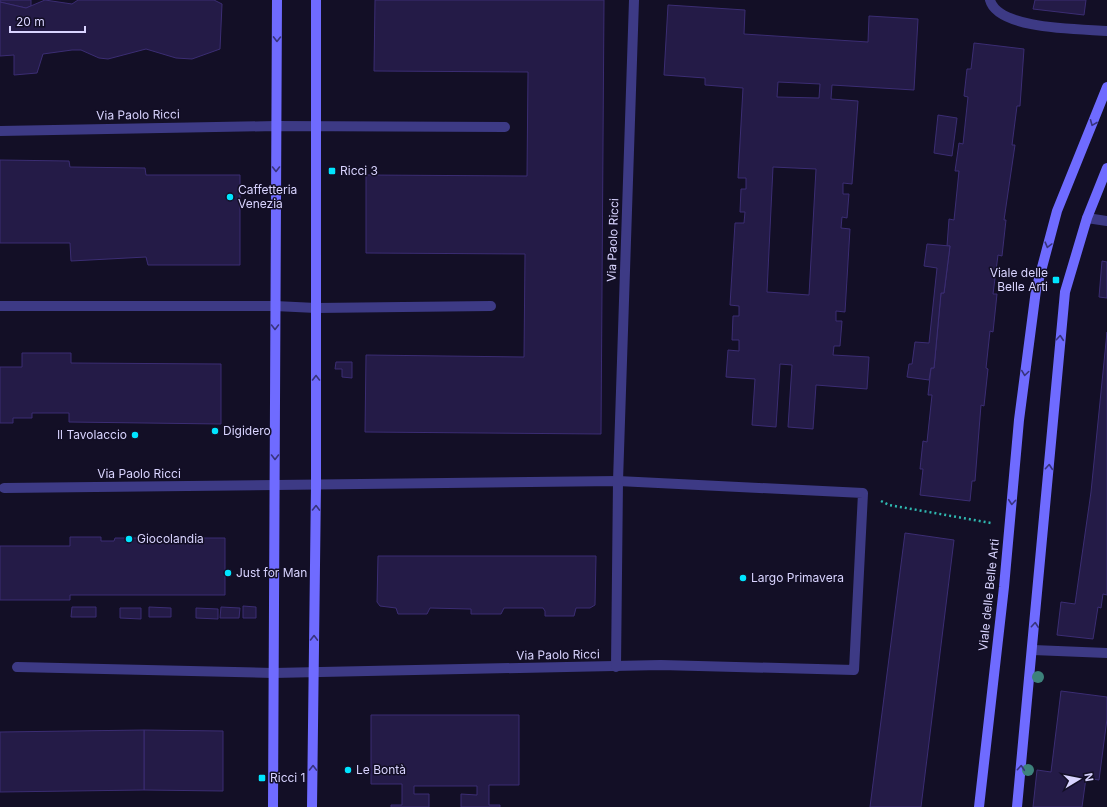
<svg xmlns="http://www.w3.org/2000/svg" width="1107" height="807" viewBox="0 0 1107 807" font-family="Inter,sans-serif">
	<style>
		.building { fill: #241b47; stroke: #3b2d73; fill-rule: evenodd }
		.lines { fill: none; stroke-linecap: round; stroke-linejoin: round }
		.path { stroke: #2fb8b0; stroke-width: 2.5; stroke-dasharray: 2 3; stroke-linecap: butt }
		.lane { stroke: #3d3a85; stroke-width: 10 }
		.street { stroke: #3d3a85; stroke-width: 10 }
		.secondary { stroke: #6f6bff; stroke-width: 10 }
		.tree { fill: #3d827b }
		.oneway { stroke: #38347d }
		.poi-dot { fill: #00e5ff; stroke: #130f26; stroke-width: 1.5 }
		.labels { text-anchor: middle; stroke-width: 3; stroke-linejoin: round; paint-order: stroke }
		.street-label { font-size: 12px; fill: #d9d4ff; stroke: #130f26 }
		.poi-label { font-size: 12px; fill: #d9d4ff; stroke: #130f26; text-anchor: start }
	</style>
	<rect width="100%" height="100%" fill="#130f26"/>
	<g class="building">
		<path d="M 0,0 L 31,0 L 31,6 L 26,8 L 0,2 Z"/>
		<path d="M 45,0 L 72,4 L 78,0 L 214,0 L 222,4 L 220,49 L 192,59 L 176,58 L 146,49 L 108,59 L 99,58 L 81,50 L 72,50 L 43,54 L 37,73 L 14,75 L 14,55 L 0,56 L 0,2 L 26,8 Z"/>
		<path d="M 375,0 L 604,0 L 601,434 L 365,432 L 366,355 L 524,357 L 525,254 L 366,253 L 366,175 L 527,176 L 528,72 L 374,71 Z"/>
		<path d="M 1035,0 L 1086,0 L 1084,15 L 1033,9 Z"/>
		<path d="M 668,5 L 745,10 L 744,34 L 868,42 L 869,16 L 918,19 L 914,90 L 832,85 L 831,99 L 858,101 L 852,184 L 843,183 L 843,194 L 849,194 L 847,218 L 842,217 L 841,228 L 850,229 L 845,312 L 836,311 L 836,321 L 842,321 L 840,346 L 834,346 L 833,355 L 869,357 L 867,389 L 816,385 L 813,429 L 788,427 L 792,365 L 780,364 L 776,427 L 752,425 L 755,379 L 726,377 L 728,350 L 739,351 L 739,340 L 732,340 L 733,316 L 739,316 L 739,306 L 730,305 L 735,223 L 744,223 L 745,212 L 740,212 L 741,189 L 746,189 L 746,178 L 738,178 L 743,88 L 705,85 L 705,78 L 664,75 ZM 778,82 L 820,84 L 819,98 L 777,97 ZM 773,167 L 816,169 L 809,295 L 767,292 Z"/>
		<path d="M 974,43 L 1024,49 L 1020,106 L 1017,106 L 1012,145 L 1015,145 L 1004,220 L 1006,220 L 1002,256 L 998,255 L 993,294 L 997,294 L 993,332 L 990,331 L 986,368 L 988,369 L 984,406 L 981,405 L 975,481 L 972,481 L 970,501 L 920,495 L 923,469 L 920,469 L 923,441 L 927,442 L 932,395 L 928,395 L 931,368 L 934,368 L 941,293 L 944,293 L 950,246 L 947,246 L 949,219 L 954,220 L 959,171 L 955,171 L 959,143 L 963,144 L 968,97 L 964,96 L 967,69 L 971,69 Z"/>
		<path d="M 938,115 L 957,118 L 952,156 L 934,153 Z"/>
		<path d="M 0,160 L 69,161 L 70,167 L 145,168 L 146,175 L 240,175 L 240,265 L 148,265 L 146,257 L 71,261 L 70,243 L 0,243 Z"/>
		<path d="M 927,244 L 950,246 L 944,293 L 941,293 L 934,368 L 931,368 L 929,380 L 907,377 L 909,364 L 912,364 L 915,342 L 929,343 L 937,268 L 924,266 Z"/>
		<path d="M 1102,261 L 1107,262 L 1107,298 L 1099,297 Z"/>
		<path d="M 1107,332 L 1107,595 L 1103,594 L 1101,608 L 1098,607 L 1093,639 L 1057,635 L 1061,602 L 1075,604 L 1091,492 Z"/>
		<path d="M 22,353 L 71,353 L 71,363 L 221,364 L 221,424 L 69,422 L 69,413 L 32,413 L 32,418 L 13,418 L 13,423 L 0,423 L 0,367 L 22,367 Z"/>
		<path d="M 336,362 L 352,362 L 352,378 L 342,377 L 342,369 L 335,369 Z"/>
		<path d="M 905,533 L 954,540 L 921,807 L 870,807 Z"/>
		<path d="M 70,537 L 101,537 L 101,541 L 114,541 L 115,538 L 225,538 L 225,595 L 70,595 L 70,600 L 0,600 L 0,546 L 70,546 Z"/>
		<path d="M 378,556 L 596,556 L 595,605 L 590,608 L 576,608 L 574,616 L 545,616 L 545,611 L 543,608 L 504,608 L 501,614 L 471,614 L 471,609 L 469,609 L 430,608 L 427,614 L 398,614 L 396,608 L 380,606 L 377,602 Z"/>
		<path d="M 243,606 L 256,607 L 256,618 L 243,618 Z"/>
		<path d="M 72,607 L 96,607 L 96,617 L 71,617 Z"/>
		<path d="M 149,607 L 171,608 L 171,617 L 149,617 Z"/>
		<path d="M 221,607 L 240,608 L 239,618 L 220,618 Z"/>
		<path d="M 120,608 L 141,608 L 141,619 L 120,618 Z"/>
		<path d="M 196,608 L 218,609 L 218,619 L 196,618 Z"/>
		<path d="M 1061,691 L 1107,697 L 1107,719 L 1099,780 L 1086,778 L 1082,807 L 1033,807 L 1037,770 L 1051,772 Z"/>
		<path d="M 371,715 L 519,715 L 519,785 L 489,785 L 489,805 L 500,805 L 500,807 L 461,807 L 461,794 L 477,795 L 477,786 L 414,786 L 414,794 L 429,794 L 429,807 L 391,807 L 391,805 L 402,805 L 402,784 L 371,784 Z"/>
		<path d="M 144,730 L 223,731 L 223,791 L 144,790 Z"/>
		<path d="M 144,730 L 144,790 L 0,792 L 0,732 Z"/>
	</g>
	<g class="lines">
		<path class="path" d="M 881,501 L 889,505 L 991,523"/>
		<path class="lane" d="M 990,0 C 998,30 1081,29 1107,31"/>
		<g class="street">
			<path d="M 0,131 L 276,126 L 505,127"/>
			<path d="M 1087,218 L 1107,221"/>
			<path d="M 0,306 L 275,306 L 316,308 L 491,306"/>
			<path d="M 4,488 L 618,481 L 863,493 L 854,670 L 661,665 L 273,673 L 17,667"/>
			<path d="M 1033,650 L 1107,653"/>
			<path d="M 616,667 L 618,481 L 634,0"/>
		</g>
		<g class="secondary">
			<path d="M 273,807 L 277,0"/>
			<path d="M 312,807 L 316,485 L 316,0"/>
			<path d="M 979,807 L 1004,587 L 1019,420 L 1036,290 L 1057,211 L 1107,87"/>
			<path d="M 1017,807 L 1065,292 L 1087,218 L 1107,168"/>
		</g>
	</g>
	<g class="tree">
		<circle cx="1038" cy="677" r="6"/>
		<circle cx="1028" cy="770" r="6"/>
	</g>
	<defs><path id="oneway-chevron" d="M-2-3.5L2.5 0L-2 3.5" fill="none" stroke-width="1.6" stroke-linecap="round" stroke-linejoin="round"/></defs>
	<g class="oneway">
		<use href="#oneway-chevron" transform="translate(277 39) rotate(91)"/>
		<use href="#oneway-chevron" transform="translate(1093 123) rotate(112)"/>
		<use href="#oneway-chevron" transform="translate(276 169) rotate(90)"/>
		<use href="#oneway-chevron" transform="translate(1048 245) rotate(105)"/>
		<use href="#oneway-chevron" transform="translate(275 327) rotate(90)"/>
		<use href="#oneway-chevron" transform="translate(1060 338) rotate(-85)"/>
		<use href="#oneway-chevron" transform="translate(1025 373) rotate(98)"/>
		<use href="#oneway-chevron" transform="translate(316 378) rotate(-90)"/>
		<use href="#oneway-chevron" transform="translate(275 457) rotate(90)"/>
		<use href="#oneway-chevron" transform="translate(1049 467) rotate(-85)"/>
		<use href="#oneway-chevron" transform="translate(1012 502) rotate(95)"/>
		<use href="#oneway-chevron" transform="translate(316 508) rotate(-89)"/>
		<use href="#oneway-chevron" transform="translate(1035 625) rotate(-85)"/>
		<use href="#oneway-chevron" transform="translate(314 638) rotate(-89)"/>
		<use href="#oneway-chevron" transform="translate(313 768) rotate(-89)"/>
		<use href="#oneway-chevron" transform="translate(1021 768) rotate(-85)"/>
	</g>
	<g class="poi-dot">
		<rect x="328" y="167" width="8" height="8" rx="2"/>
		<circle cx="230" cy="197" r="4"/>
		<rect x="1052" y="276" width="8" height="8" rx="2"/>
		<circle cx="215" cy="431" r="4"/>
		<circle cx="135" cy="435" r="4"/>
		<circle cx="129" cy="539" r="4"/>
		<circle cx="228" cy="573" r="4"/>
		<circle cx="743" cy="578" r="4"/>
		<circle cx="348" cy="770" r="4"/>
		<rect x="258" y="774" width="8" height="8" rx="2"/>
	</g>
	<g class="labels">
		<g class="street-label">
			<text transform="translate(138 115) rotate(-1)" y="4">Via Paolo Ricci</text>
			<text transform="translate(613 240) rotate(-88)" y="4">Via Paolo Ricci</text>
			<text x="139" y="478">Via Paolo Ricci</text>
			<text transform="translate(989 595) rotate(-84)" y="4">Viale delle Belle Arti</text>
			<text transform="translate(558 655) rotate(-1)" y="4">Via Paolo Ricci</text>
		</g>
		<g class="poi-label">
			<text x="340" y="175">Ricci 3</text>
			<text x="238" y="194">Caffetteria<tspan x="238" dy="14">Venezia</tspan></text>
			<text x="1048" y="277" text-anchor="end">Viale delle<tspan x="1048" dy="14">Belle Arti</tspan></text>
			<text x="223" y="435">Digidero</text>
			<text x="127" y="439" text-anchor="end">Il Tavolaccio</text>
			<text x="137" y="543">Giocolandia</text>
			<text x="236" y="577">Just for Man</text>
			<text x="751" y="582">Largo Primavera</text>
			<text x="356" y="774">Le Bontà</text>
			<text x="270" y="782">Ricci 1</text>
		</g>
	</g>
	<g transform="translate(1079 779) rotate(80)" stroke="#130f26" stroke-width="3" paint-order="stroke">
	<path d="M0-3L7 15L0 10L-7 15Z" fill="#d9d4ff"/>
	<text y="-6" font-size="11" font-weight="bold" text-anchor="middle" fill="#d9d4ff">N</text>
	</g>
	<path d="M10 26v6h75v-6" fill="none" stroke="#d9d4ff" stroke-width="2"/>
	<text x="16" y="26" font-size="12" fill="#d9d4ff" stroke="#130f26" stroke-width="3" paint-order="stroke">20 m</text>
</svg>
